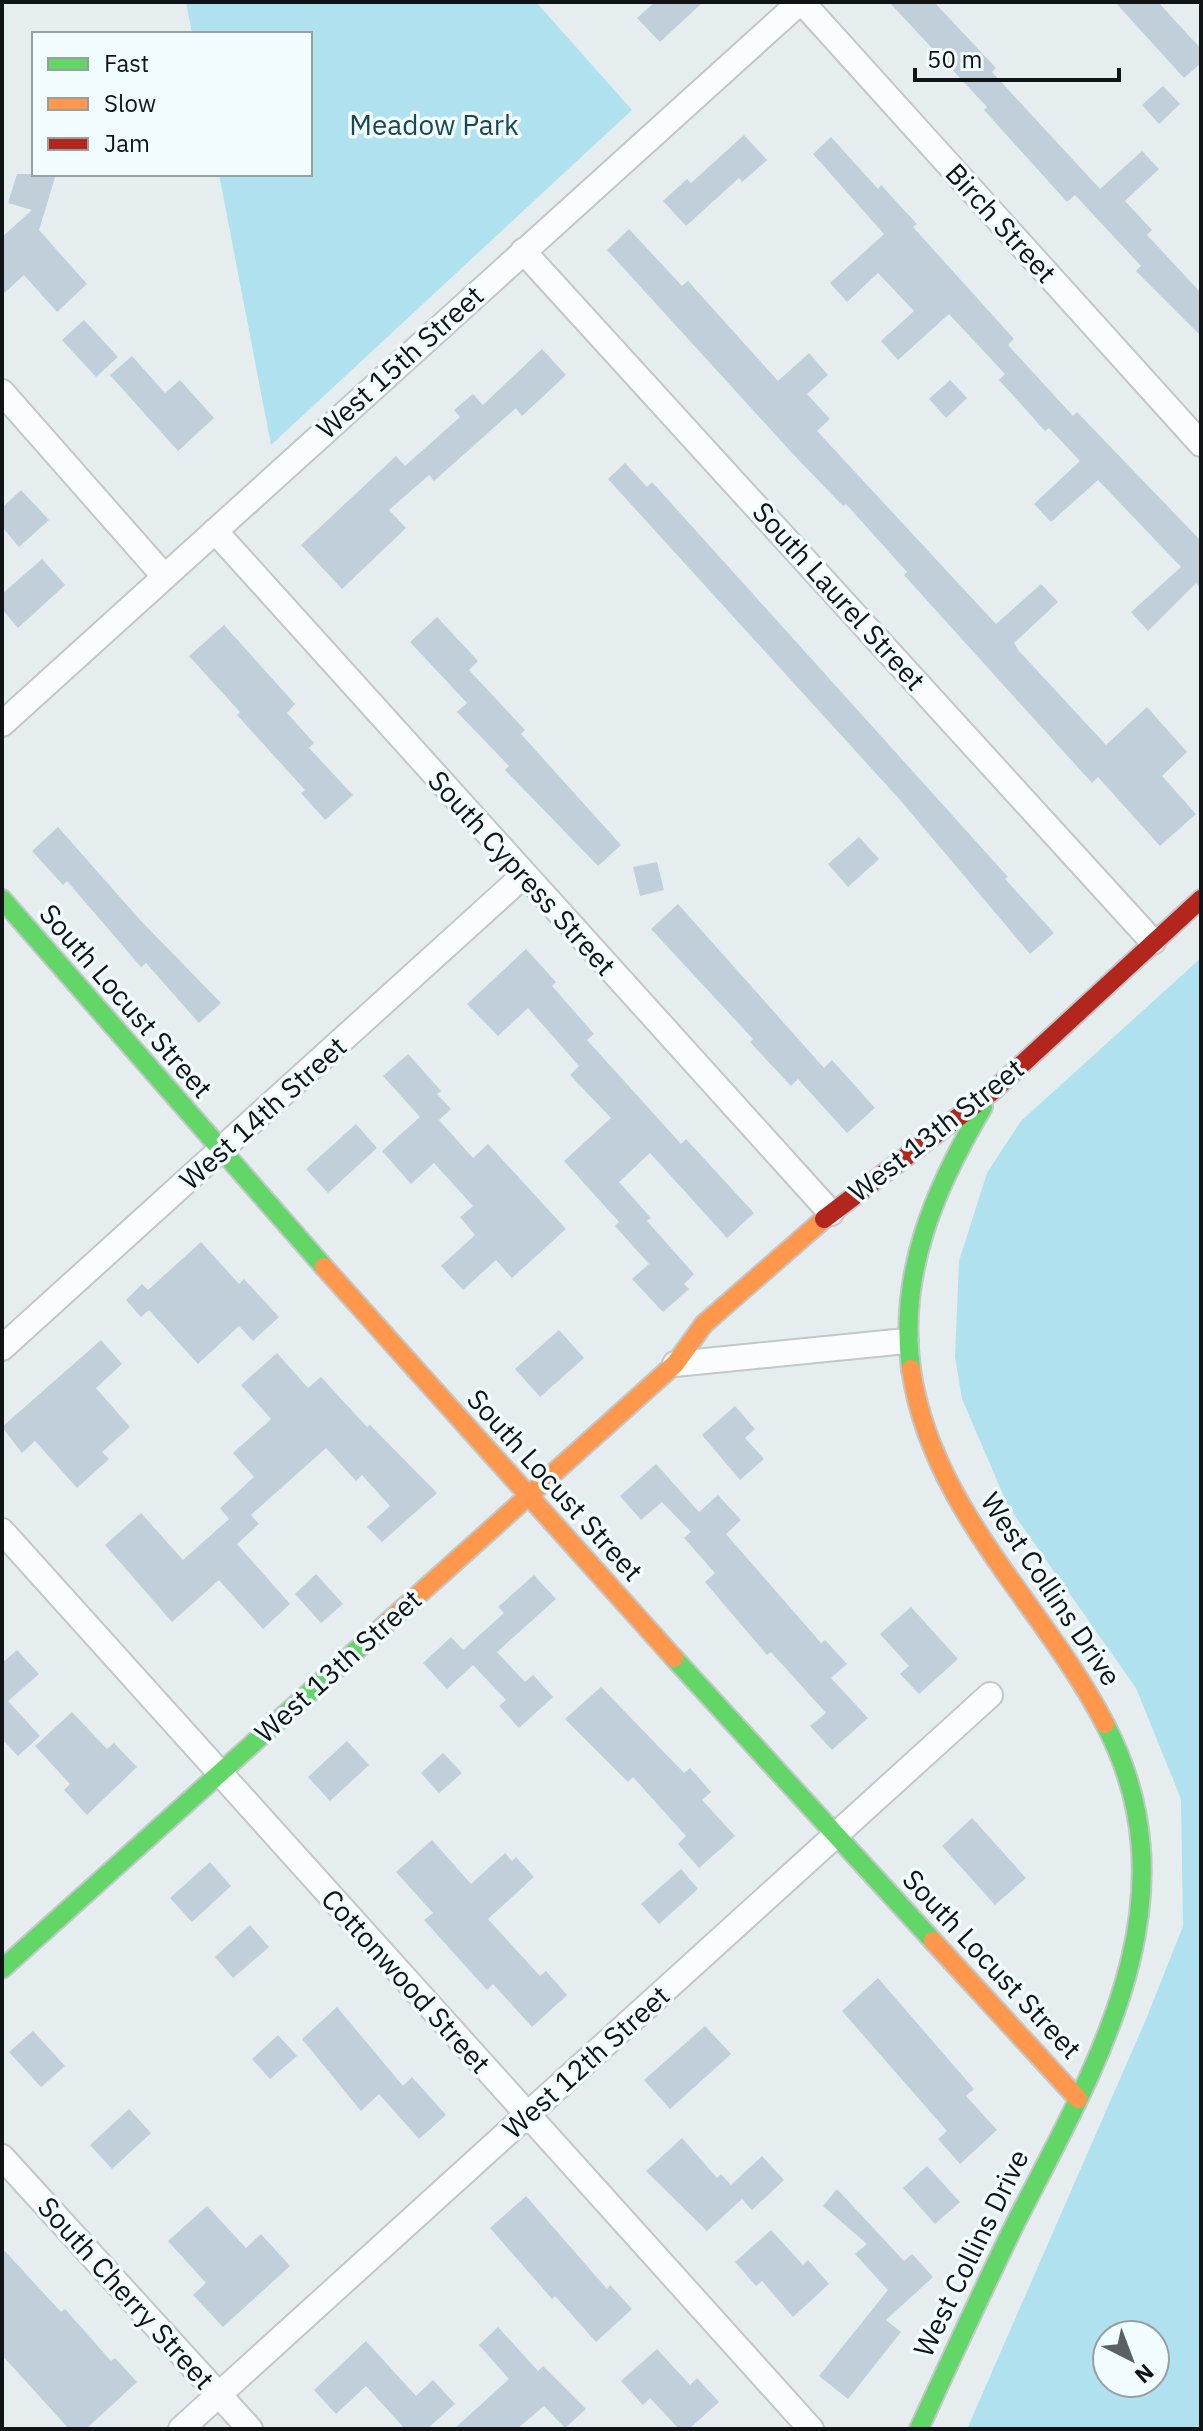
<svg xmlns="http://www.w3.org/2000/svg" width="1203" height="2431" viewBox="0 0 1203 2431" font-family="'IBM Plex Sans',sans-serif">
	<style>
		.green { fill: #b0e1ee; fill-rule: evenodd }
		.building { fill: #c0cfda }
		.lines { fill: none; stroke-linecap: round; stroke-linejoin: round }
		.street-casing { stroke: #c2c7c9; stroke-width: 28 }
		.fast-casing { stroke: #c2c7c9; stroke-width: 22 }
		.slow-casing { stroke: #c2c7c9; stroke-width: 22 }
		.jam-casing { stroke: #c2c7c9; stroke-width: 22 }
		.street { stroke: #fbfcfd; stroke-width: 24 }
		.fast { stroke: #63d668; stroke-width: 18 }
		.slow { stroke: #ff974d; stroke-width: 18 }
		.jam { stroke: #b3261e; stroke-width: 18 }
		.labels { text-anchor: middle; stroke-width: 7; stroke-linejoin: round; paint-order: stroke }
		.park-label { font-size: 28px; fill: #1b4753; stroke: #f1fcff }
		.street-label { font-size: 28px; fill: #101416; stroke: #f1fcff }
	</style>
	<rect width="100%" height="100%" fill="#e6edef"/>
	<g class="green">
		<path d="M 186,2 L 536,2 L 632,110 L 271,445 L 219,174 L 310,174 L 310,34 L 192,34 Z"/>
		<path d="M 1201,958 L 1201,2429 L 967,2429 L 1147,2017 L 1183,1926 L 1181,1799 L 1136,1688 L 1008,1506 L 962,1399 L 955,1357 L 959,1261 L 987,1173 L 1021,1121 ZM 1155,2335 L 1155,2383 L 1107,2383 L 1107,2335 Z"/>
	</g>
	<g class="building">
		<path d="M 655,2 L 703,2 L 660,42 L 637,18 Z"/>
		<path d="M 889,2 L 934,2 L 996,68 L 992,72 L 1100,189 L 1142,151 L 1159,169 L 1125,201 L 1152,230 L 1147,235 L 1201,293 L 1201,336 L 1136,271 L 1141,266 L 1075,195 L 1067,202 L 984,110 L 987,107 Z"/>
		<path d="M 1115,2 L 1158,2 L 1201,49 L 1201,63 L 1184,78 Z"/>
		<path d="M 1163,86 L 1180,104 L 1159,124 L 1142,105 Z"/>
		<path d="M 744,135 L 767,160 L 742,182 L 739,178 L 686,226 L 663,201 L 687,179 L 691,183 Z"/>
		<path d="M 831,137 L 878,189 L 881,185 L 917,224 L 913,227 L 1014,339 L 1008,345 L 1073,416 L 1077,412 L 1201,541 L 1201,589 L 1196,583 L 1148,631 L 1131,612 L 1181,567 L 1098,480 L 1051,522 L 1034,504 L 1080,461 L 1049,428 L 1045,431 L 999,380 L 1005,374 L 949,314 L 898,360 L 881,341 L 914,311 L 878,273 L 847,302 L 830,283 L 884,234 L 813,154 Z"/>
		<path d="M 17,174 L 56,174 L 39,230 L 87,284 L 57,312 L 24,275 L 2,295 L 2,237 L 32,210 L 8,203 Z"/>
		<path d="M 629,229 L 682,286 L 688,281 L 778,381 L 809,353 L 828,375 L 807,394 L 830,419 L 817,431 L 996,624 L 1041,584 L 1058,602 L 1014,643 L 1019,651 L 1106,745 L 1147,707 L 1187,752 L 1162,776 L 1196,814 L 1160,846 L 1098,777 L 1092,783 L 904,575 L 907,572 L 846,504 L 843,506 L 792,453 L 607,250 Z"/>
		<path d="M 84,320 L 118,357 L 96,377 L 62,340 Z"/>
		<path d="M 542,349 L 566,375 L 522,416 L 516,408 L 434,481 L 429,475 L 389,510 L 406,528 L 342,589 L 301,545 L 396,456 L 405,466 L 460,417 L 454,410 L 473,394 L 483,405 Z"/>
		<path d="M 132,356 L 165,393 L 180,380 L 214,418 L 178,451 L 110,375 Z"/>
		<path d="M 950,380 L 967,398 L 946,418 L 929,399 Z"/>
		<path d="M 625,463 L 647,487 L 652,482 L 1008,877 L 1005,879 L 1054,933 L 1030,954 L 901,801 L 608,479 Z"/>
		<path d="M 21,490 L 49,520 L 19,547 L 2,527 L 2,508 Z"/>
		<path d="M 42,559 L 65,585 L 18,628 L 2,609 L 2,594 Z"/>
		<path d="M 437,617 L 478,661 L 469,670 L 525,730 L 521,734 L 621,845 L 598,866 L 505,770 L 509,766 L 457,712 L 467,703 L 410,642 Z"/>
		<path d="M 224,625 L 295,704 L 287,713 L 314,743 L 309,748 L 353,795 L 325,820 L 301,793 L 305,790 L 237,715 L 240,712 L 189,656 Z"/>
		<path d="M 58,827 L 141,921 L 221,1003 L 199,1023 L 146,963 L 141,967 L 67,881 L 63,885 L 32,851 Z"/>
		<path d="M 859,837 L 879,859 L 848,887 L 828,864 Z"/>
		<path d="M 657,862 L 664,890 L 640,896 L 633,867 Z"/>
		<path d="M 678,904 L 824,1068 L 832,1060 L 875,1108 L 847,1133 L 798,1079 L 791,1086 L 750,1042 L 753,1039 L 651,929 Z"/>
		<path d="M 526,949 L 556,982 L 552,986 L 594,1034 L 587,1040 L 681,1144 L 686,1139 L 754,1213 L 727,1238 L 650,1153 L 619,1182 L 651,1218 L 647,1221 L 694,1274 L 684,1284 L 689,1289 L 663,1312 L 632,1279 L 649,1264 L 615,1226 L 619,1222 L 564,1161 L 611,1118 L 570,1075 L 579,1066 L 528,1008 L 498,1036 L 467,1004 Z"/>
		<path d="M 408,1054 L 441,1091 L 437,1094 L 451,1109 L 439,1120 L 473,1158 L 488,1144 L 566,1229 L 512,1278 L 496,1260 L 463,1290 L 441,1266 L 475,1235 L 460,1217 L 473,1206 L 434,1163 L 411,1184 L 382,1151 L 420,1117 L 383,1076 Z"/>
		<path d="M 356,1124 L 377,1148 L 328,1193 L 306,1169 Z"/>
		<path d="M 201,1242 L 239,1284 L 244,1279 L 279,1317 L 253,1341 L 239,1326 L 198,1364 L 149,1310 L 141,1317 L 126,1300 L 142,1284 L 148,1290 Z"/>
		<path d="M 559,1330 L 584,1358 L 540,1397 L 515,1369 Z"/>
		<path d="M 101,1340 L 122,1364 L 96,1388 L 130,1427 L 102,1452 L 109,1459 L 77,1488 L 35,1441 L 22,1453 L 2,1427 Z"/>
		<path d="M 277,1353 L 308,1388 L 321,1377 L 367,1427 L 370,1425 L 437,1493 L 382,1542 L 367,1527 L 390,1506 L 362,1475 L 356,1481 L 326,1448 L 251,1515 L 259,1524 L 237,1544 L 290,1604 L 263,1629 L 219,1580 L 172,1622 L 105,1545 L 141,1513 L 183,1560 L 229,1519 L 220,1508 L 254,1477 L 233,1453 L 271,1419 L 241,1385 Z"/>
		<path d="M 735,1406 L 755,1429 L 745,1438 L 764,1459 L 740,1480 L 702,1435 Z"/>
		<path d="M 656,1464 L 699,1512 L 718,1495 L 741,1520 L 726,1534 L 821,1643 L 825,1640 L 847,1664 L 831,1678 L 868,1718 L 832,1750 L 810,1726 L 826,1713 L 771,1652 L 767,1655 L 705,1582 L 715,1573 L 684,1538 L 691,1532 L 662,1502 L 641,1520 L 620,1496 Z"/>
		<path d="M 316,1574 L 343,1604 L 321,1623 L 295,1594 Z"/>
		<path d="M 534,1575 L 556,1599 L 497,1652 L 525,1682 L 533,1675 L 553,1697 L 519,1728 L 499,1706 L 506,1700 L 473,1665 L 447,1689 L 423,1663 L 451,1637 L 463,1650 L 504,1613 L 498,1607 Z"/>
		<path d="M 911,1607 L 958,1659 L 919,1694 L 900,1674 L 909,1666 L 880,1634 Z"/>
		<path d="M 17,1650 L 39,1674 L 8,1701 L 40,1736 L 18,1756 L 2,1739 L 2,1663 Z"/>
		<path d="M 601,1687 L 684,1773 L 690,1768 L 711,1792 L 702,1800 L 735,1836 L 699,1868 L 678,1844 L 686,1836 L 633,1777 L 628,1782 L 565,1719 Z"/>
		<path d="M 72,1712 L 107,1749 L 114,1743 L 137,1767 L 87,1815 L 64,1790 L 70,1784 L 35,1746 Z"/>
		<path d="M 347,1741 L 369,1765 L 330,1801 L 308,1777 Z"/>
		<path d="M 443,1753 L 462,1773 L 439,1793 L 421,1773 Z"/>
		<path d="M 972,1818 L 1026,1878 L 995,1905 L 942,1846 Z"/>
		<path d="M 432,1840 L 471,1884 L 505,1853 L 512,1861 L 516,1857 L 534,1877 L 488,1919 L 540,1976 L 546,1971 L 567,1995 L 532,2027 L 493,1984 L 487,1990 L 424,1920 L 433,1913 L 396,1872 Z"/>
		<path d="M 210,1862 L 231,1886 L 192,1922 L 170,1898 Z"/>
		<path d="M 681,1869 L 698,1889 L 659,1924 L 641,1904 Z"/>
		<path d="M 250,1925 L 269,1947 L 233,1978 L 215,1957 Z"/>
		<path d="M 878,1978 L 974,2089 L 966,2096 L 997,2130 L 960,2164 L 938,2139 L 947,2131 L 842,2011 Z"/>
		<path d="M 337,2007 L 403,2086 L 412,2077 L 446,2115 L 419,2139 L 379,2094 L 361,2111 L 302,2039 Z"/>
		<path d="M 705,2026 L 731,2054 L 670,2109 L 644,2080 Z"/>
		<path d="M 33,2031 L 65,2066 L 41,2087 L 9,2052 Z"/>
		<path d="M 278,2035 L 297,2056 L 270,2079 L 252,2059 Z"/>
		<path d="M 129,2109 L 151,2133 L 112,2169 L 90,2145 Z"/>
		<path d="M 682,2138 L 717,2178 L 721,2174 L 731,2185 L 762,2156 L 784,2180 L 752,2210 L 742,2199 L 707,2231 L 646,2171 Z"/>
		<path d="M 927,2166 L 960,2202 L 935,2224 L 903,2188 Z"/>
		<path d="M 837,2189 L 904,2261 L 912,2254 L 933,2277 L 886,2320 L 901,2332 L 848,2399 L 819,2376 L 888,2290 L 855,2254 L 867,2244 L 823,2206 Z"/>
		<path d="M 526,2196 L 607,2289 L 610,2285 L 632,2309 L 596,2342 L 555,2296 L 552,2299 L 490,2228 Z"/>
		<path d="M 207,2206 L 246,2248 L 261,2234 L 290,2266 L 223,2327 L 193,2295 L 206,2283 L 168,2241 Z"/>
		<path d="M 771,2230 L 803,2265 L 808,2260 L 829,2284 L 793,2317 L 762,2281 L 756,2286 L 735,2262 Z"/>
		<path d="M 2,2248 L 61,2312 L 65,2309 L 111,2361 L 115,2358 L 137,2382 L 86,2429 L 69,2429 L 2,2355 Z"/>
		<path d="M 498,2327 L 538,2371 L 543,2366 L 586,2409 L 565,2428 L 544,2406 L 517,2429 L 454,2429 L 509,2379 L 479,2345 Z"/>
		<path d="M 366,2341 L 416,2396 L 433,2380 L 455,2404 L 427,2429 L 405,2429 L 366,2386 L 336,2414 L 314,2390 Z"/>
		<path d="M 657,2349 L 690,2385 L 697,2378 L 719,2402 L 689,2429 L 679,2429 L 650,2398 L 643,2405 L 621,2381 Z"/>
	</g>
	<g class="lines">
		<defs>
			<g id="street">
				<path d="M 802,2 L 1201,444"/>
				<path d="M 523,251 L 1153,942"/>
				<path d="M 2,392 L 164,576"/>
				<path d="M 215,531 L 831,1213"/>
				<path d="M 2,724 L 800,2"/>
				<path d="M 2,1348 L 523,876"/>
				<path d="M 675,1364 L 906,1341"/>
				<path d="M 2,1531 L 811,2429"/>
				<path d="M 2,2157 L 250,2429"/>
				<path d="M 181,2429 L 990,1695"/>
			</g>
			<g id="fast">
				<path d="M 2,899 L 324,1267"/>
				<path d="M 911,1369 C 898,1273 935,1188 983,1107"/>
				<path d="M 674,1658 L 933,1941"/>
				<path d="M 2,1969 L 368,1640"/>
				<path d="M 919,2429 C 951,2359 983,2289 1017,2220 C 1097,2064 1197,1900 1105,1724"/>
			</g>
			<g id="slow">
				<path d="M 324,1267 L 674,1658"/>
				<path d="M 911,1369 C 931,1509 1043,1604 1105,1724"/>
				<path d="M 368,1640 L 675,1364 L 704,1324 L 824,1219"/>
				<path d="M 933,1941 L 1078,2099"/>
			</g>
			<path id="jam" d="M 824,1219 L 994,1090 L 1201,899"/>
		</defs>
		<use href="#street" class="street-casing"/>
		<use href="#fast" class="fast-casing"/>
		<use href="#slow" class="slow-casing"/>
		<use href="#jam" class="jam-casing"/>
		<use href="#street" class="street"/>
		<use href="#fast" class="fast"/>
		<use href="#slow" class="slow"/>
		<use href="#jam" class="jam"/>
	</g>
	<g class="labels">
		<g class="park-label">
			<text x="434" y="135">Meadow Park</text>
		</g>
		<g class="street-label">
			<text transform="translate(1001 223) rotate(48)" y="10">Birch Street</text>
			<text transform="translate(400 362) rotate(-42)" y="10">West 15th Street</text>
			<text transform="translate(839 596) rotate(48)" y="10">South Laurel Street</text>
			<text transform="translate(522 873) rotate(48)" y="10">South Cypress Street</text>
			<text transform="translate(126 1001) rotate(49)" y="10">South Locust Street</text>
			<text transform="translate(263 1113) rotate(-42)" y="10">West 14th Street</text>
			<text transform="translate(936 1130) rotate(-38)" y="10">West 13th Street</text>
			<text transform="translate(555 1485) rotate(48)" y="10">South Locust Street</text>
			<text transform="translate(1051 1589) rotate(56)" y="10">West Collins Drive</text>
			<text transform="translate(338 1666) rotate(-42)" y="10">West 13th Street</text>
			<text transform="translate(992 1964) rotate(47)" y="10">South Locust Street</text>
			<text transform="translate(406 1981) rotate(48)" y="10">Cottonwood Street</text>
			<text transform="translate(586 2062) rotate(-42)" y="10">West 12th Street</text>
			<text transform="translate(971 2253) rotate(-64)" y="10">West Collins Drive</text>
			<text transform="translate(126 2293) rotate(48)" y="10">South Cherry Street</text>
		</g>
	</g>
	<rect width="1203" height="2431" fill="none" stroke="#101416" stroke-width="8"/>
	<rect x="32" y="32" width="280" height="144" fill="#f1fcff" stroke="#979fa2" stroke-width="2"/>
	<rect x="48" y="58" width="40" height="12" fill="#63d668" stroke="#979fa2" stroke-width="2"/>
	<text x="104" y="72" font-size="24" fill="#101416">Fast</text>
	<rect x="48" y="98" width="40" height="12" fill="#ff974d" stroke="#979fa2" stroke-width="2"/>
	<text x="104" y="112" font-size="24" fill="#101416">Slow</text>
	<rect x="48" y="138" width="40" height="12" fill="#b3261e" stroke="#979fa2" stroke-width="2"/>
	<text x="104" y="152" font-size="24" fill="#101416">Jam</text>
	<g transform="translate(1131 2359) rotate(138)"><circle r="38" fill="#f1fcff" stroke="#979fa2" stroke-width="2"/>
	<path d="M0-6L14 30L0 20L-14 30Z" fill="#5b6062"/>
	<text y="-12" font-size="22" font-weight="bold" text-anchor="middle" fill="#101416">N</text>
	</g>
	<path d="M915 68v12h204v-12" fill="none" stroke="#101416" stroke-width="4"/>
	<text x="927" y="68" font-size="24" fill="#101416" stroke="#f1fcff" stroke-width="6" paint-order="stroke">50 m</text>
</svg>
